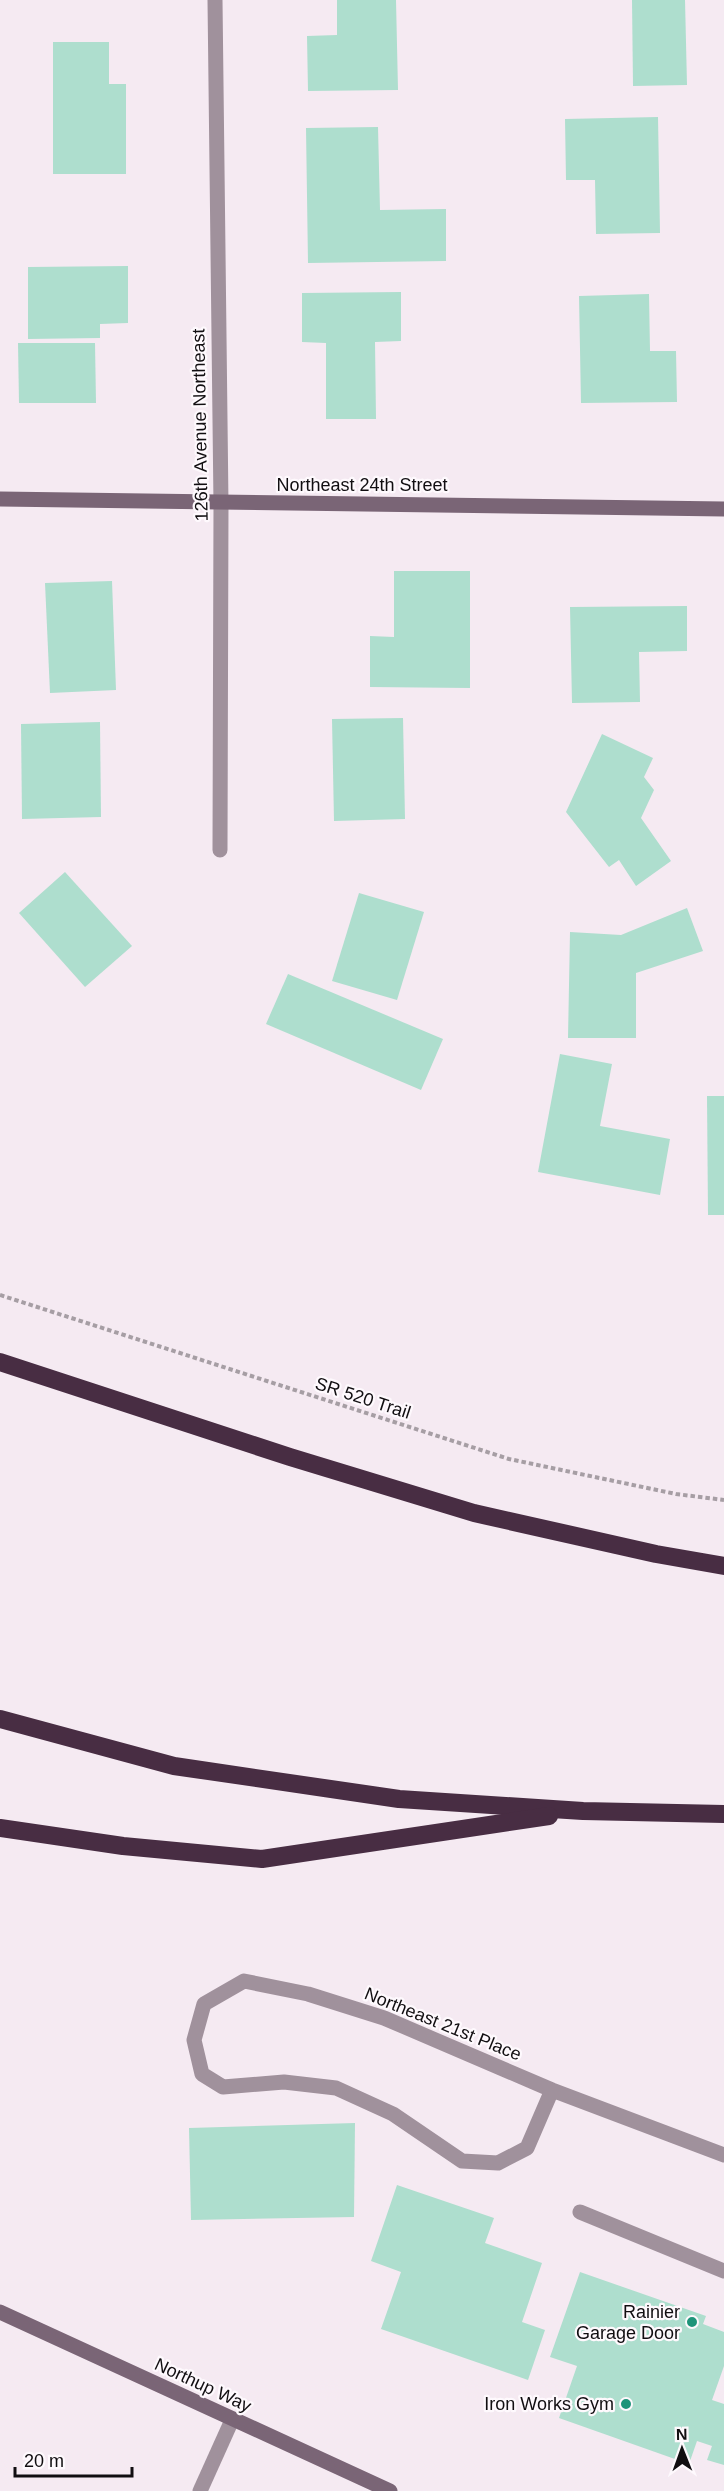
<svg xmlns="http://www.w3.org/2000/svg" width="724" height="2491" viewBox="0 0 724 2491" font-family="Arial,sans-serif">
	<style>
		.building { fill: #aedece }
		.lines { fill: none; stroke-linecap: round; stroke-linejoin: round }
		.path { stroke: #a69ea4; stroke-width: 4; stroke-dasharray: 4.5 3; stroke-linecap: butt }
		.lane { stroke: #a0919c; stroke-width: 15 }
		.street { stroke: #a0919c; stroke-width: 15 }
		.secondary { stroke: #7a6576; stroke-width: 15 }
		.highway { stroke: #482d43; stroke-width: 18 }
		.poi-dot { fill: #1e9479; stroke: #fef9fd; stroke-width: 2 }
		.labels { text-anchor: middle; stroke-width: 4.5; stroke-linejoin: round; paint-order: stroke }
		.street-label { font-size: 18px; fill: #110e11; stroke: #fef9fd }
		.poi-label { font-size: 18px; fill: #110e11; stroke: #fef9fd; text-anchor: end }
	</style>
	<rect width="100%" height="100%" fill="#f5eaf2"/>
	<g class="building">
		<path d="M 337,0 L 396,0 L 398,90 L 308,91 L 307,36 L 337,35 Z"/>
		<path d="M 632,0 L 685,0 L 687,85 L 633,86 Z"/>
		<path d="M 53,42 L 109,42 L 109,84 L 126,84 L 126,174 L 53,174 Z"/>
		<path d="M 658,117 L 660,233 L 596,234 L 595,180 L 566,180 L 565,119 Z"/>
		<path d="M 378,127 L 380,210 L 446,209 L 446,261 L 308,263 L 306,128 Z"/>
		<path d="M 128,266 L 128,323 L 100,324 L 100,338 L 28,339 L 28,267 Z"/>
		<path d="M 401,292 L 401,341 L 375,342 L 376,419 L 326,419 L 326,343 L 302,342 L 302,293 Z"/>
		<path d="M 649,294 L 650,351 L 676,351 L 677,402 L 581,403 L 579,296 Z"/>
		<path d="M 18,343 L 95,343 L 96,403 L 19,403 Z"/>
		<path d="M 394,571 L 470,571 L 470,688 L 370,687 L 370,636 L 394,637 Z"/>
		<path d="M 112,581 L 116,690 L 50,693 L 45,583 Z"/>
		<path d="M 687,606 L 687,651 L 639,652 L 640,702 L 572,703 L 570,607 Z"/>
		<path d="M 403,718 L 405,819 L 334,821 L 332,719 Z"/>
		<path d="M 100,722 L 101,817 L 22,819 L 21,724 Z"/>
		<path d="M 602,734 L 653,758 L 644,777 L 654,790 L 641,818 L 671,861 L 636,886 L 619,860 L 609,867 L 566,812 Z"/>
		<path d="M 65,872 L 132,946 L 85,987 L 19,913 Z"/>
		<path d="M 359,893 L 424,912 L 397,1000 L 332,981 Z"/>
		<path d="M 687,908 L 703,951 L 636,973 L 636,1038 L 568,1038 L 570,932 L 621,935 Z"/>
		<path d="M 288,974 L 443,1039 L 421,1090 L 266,1024 Z"/>
		<path d="M 560,1054 L 612,1064 L 600,1126 L 670,1139 L 660,1195 L 538,1172 Z"/>
		<path d="M 707,1096 L 724,1096 L 724,1215 L 708,1215 Z"/>
		<path d="M 355,2123 L 354,2217 L 191,2220 L 189,2128 Z"/>
		<path d="M 397,2185 L 494,2218 L 485,2243 L 542,2263 L 522,2322 L 545,2330 L 528,2380 L 381,2329 L 401,2272 L 371,2261 Z"/>
		<path d="M 580,2272 L 706,2316 L 703,2324 L 724,2332 L 724,2366 L 712,2400 L 724,2404 L 724,2465 L 707,2460 L 712,2446 L 697,2441 L 689,2464 L 559,2418 L 577,2366 L 550,2357 Z"/>
	</g>
	<g class="lines">
		<path class="path" d="M 0,1295 L 509,1459 L 676,1494 L 724,1500"/>
		<g class="lane">
			<path d="M 580,2212 L 724,2271"/>
			<path d="M 200,2491 L 232,2420"/>
		</g>
		<g class="street">
			<path d="M 215,0 L 221,504 L 220,850"/>
			<path d="M 552,2090 L 527,2148 L 498,2163 L 462,2161 L 393,2114 L 336,2088 L 284,2082 L 223,2087 L 202,2074 L 194,2040 L 204,2004 L 244,1981 L 308,1994 L 384,2018 L 552,2090 L 724,2155"/>
		</g>
		<g class="secondary">
			<path d="M 0,499 L 724,509"/>
			<path d="M 0,2312 L 390,2491"/>
		</g>
		<g class="highway">
			<path d="M 0,1362 L 290,1457 L 474,1513 L 656,1554 L 724,1566"/>
			<path d="M 0,1719 L 174,1766 L 399,1799 L 583,1811 L 724,1814"/>
			<path d="M 0,1828 L 123,1846 L 262,1859 L 549,1816"/>
		</g>
	</g>
	<g class="poi-dot">
		<circle cx="692" cy="2322" r="6"/>
		<circle cx="626" cy="2404" r="6"/>
	</g>
	<g class="labels">
		<g class="street-label">
			<text transform="translate(200 425) rotate(-91)" y="6">126th Avenue Northeast</text>
			<text x="362" y="491">Northeast 24th Street</text>
			<text transform="translate(363 1398) rotate(18)" y="6">SR 520 Trail</text>
			<text transform="translate(443 2024) rotate(22)" y="6">Northeast 21st Place</text>
			<text transform="translate(203 2385) rotate(25)" y="6">Northup Way</text>
		</g>
		<g class="poi-label">
			<text x="680" y="2318">Rainier<tspan x="680" dy="21">Garage Door</tspan></text>
			<text x="614" y="2410">Iron Works Gym</text>
		</g>
	</g>
	<g transform="translate(682 2449) rotate(359)" stroke="#fef9fd" stroke-width="4.5" paint-order="stroke">
	<path d="M0-4.5L10 22L0 15L-10 22Z" fill="#110e11"/>
	<text y="-9" font-size="16" font-weight="bold" text-anchor="middle" fill="#110e11">N</text>
	</g>
	<path d="M15 2467v9h117v-9" fill="none" stroke="#110e11" stroke-width="3"/>
	<text x="24" y="2467" font-size="18" fill="#110e11" stroke="#fef9fd" stroke-width="4.5" paint-order="stroke">20 m</text>
</svg>
